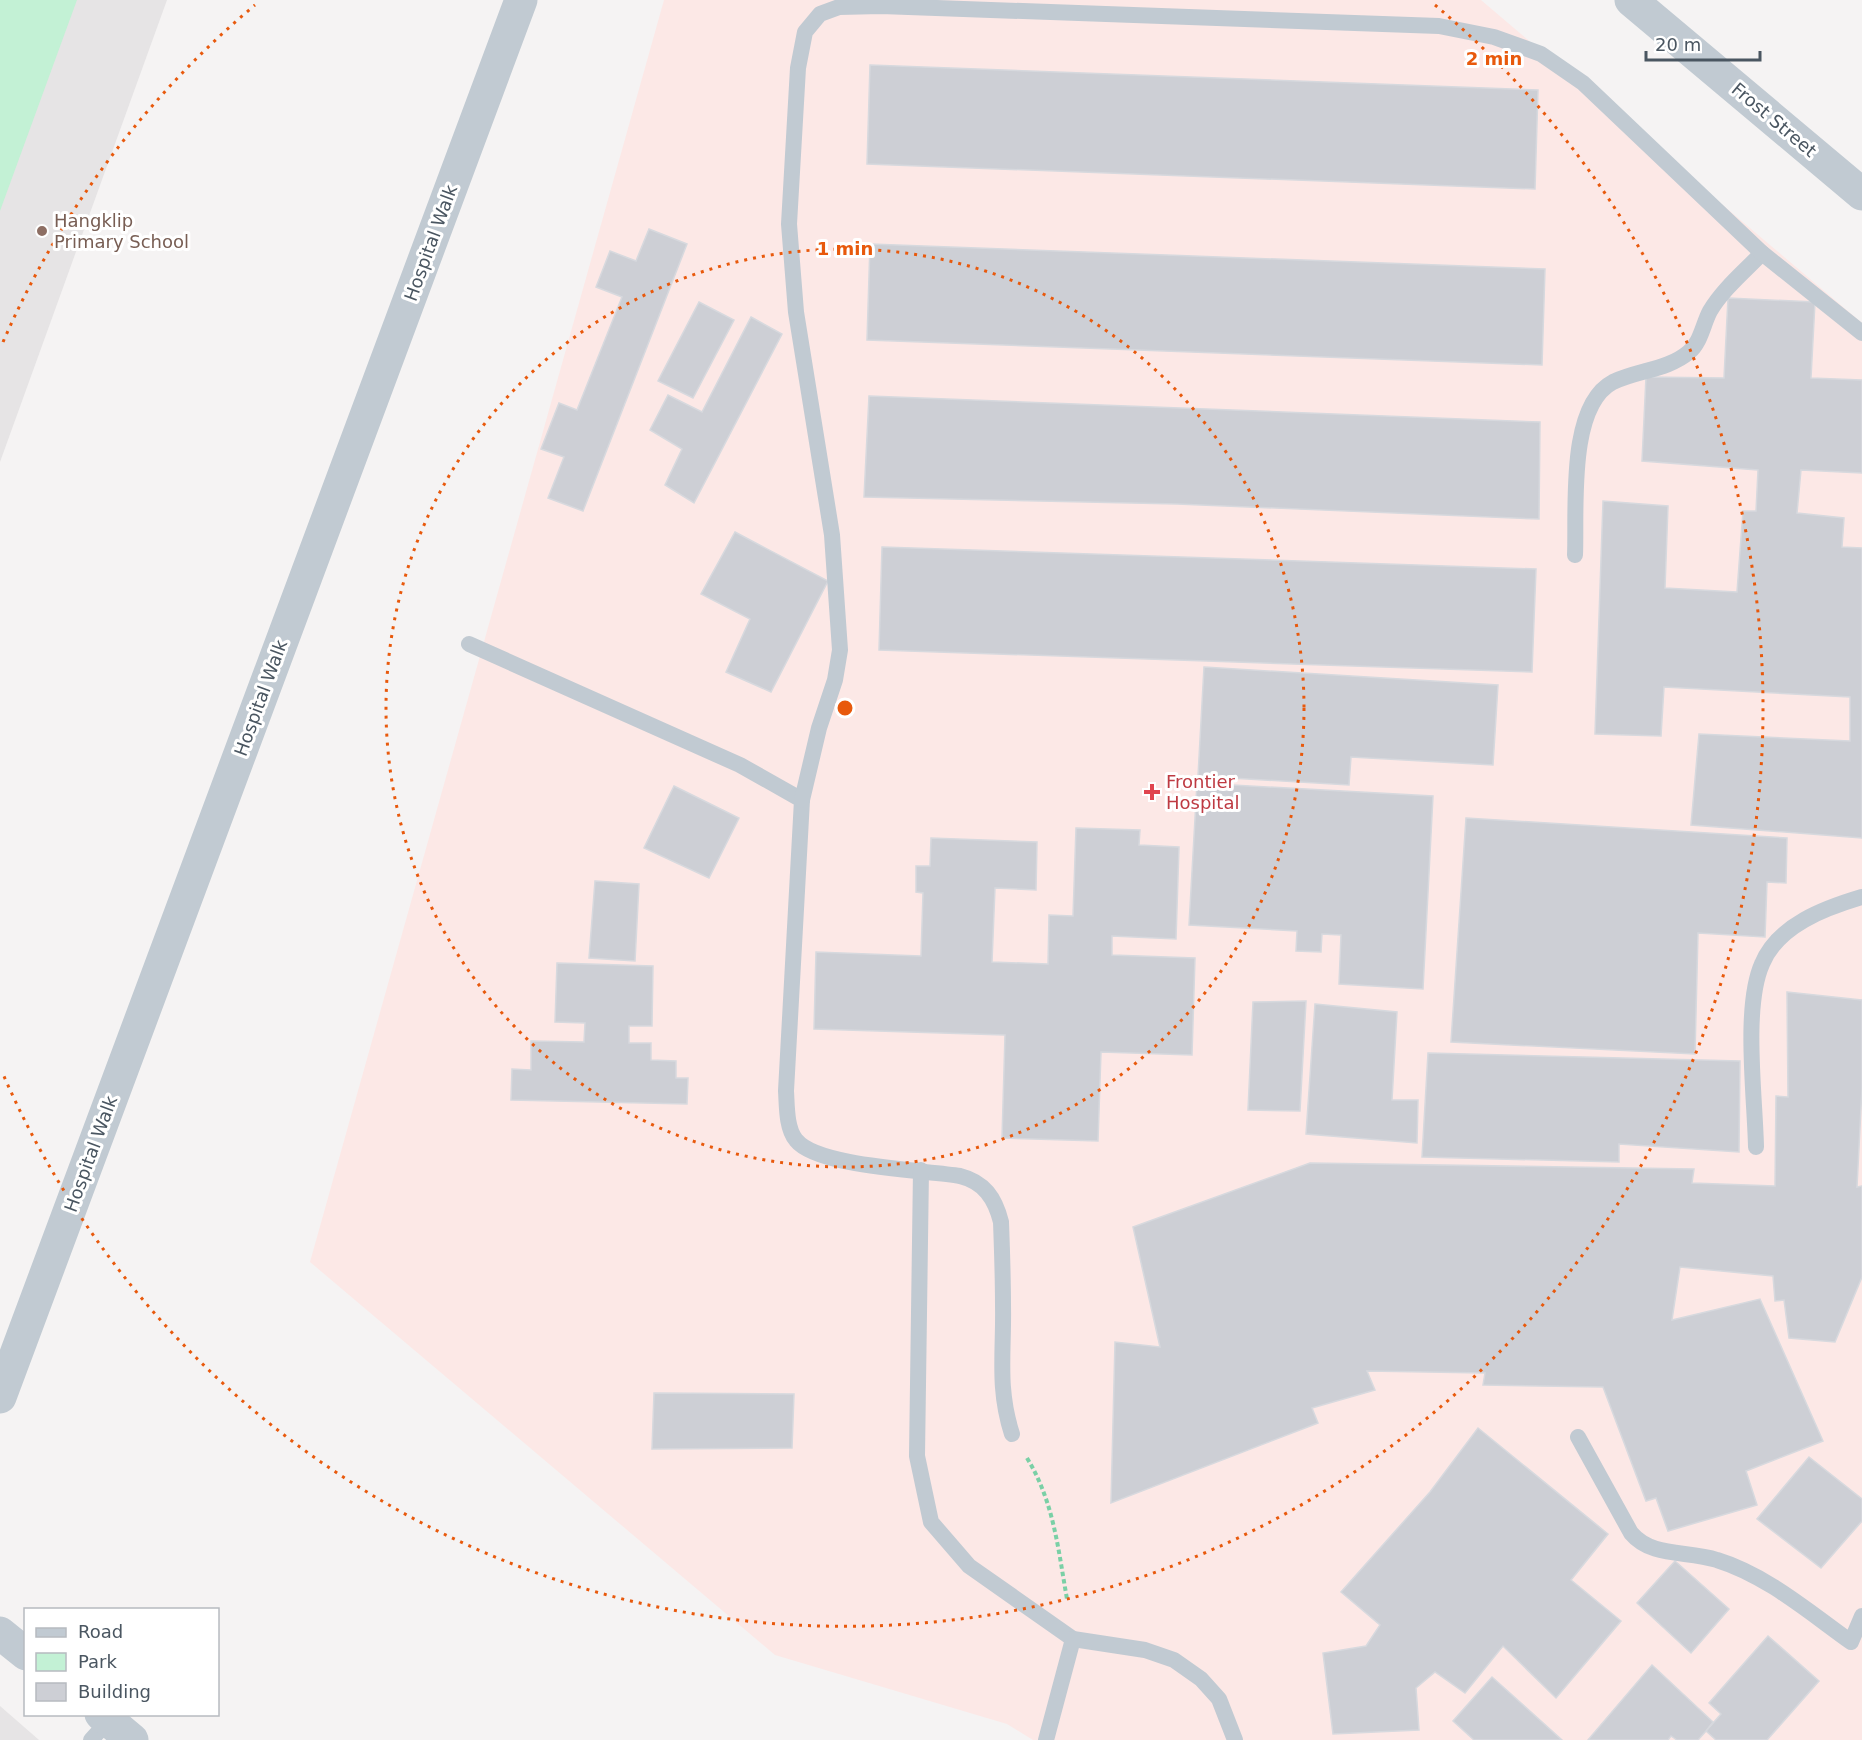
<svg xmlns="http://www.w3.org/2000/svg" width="1862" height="1740" viewBox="0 0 1862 1740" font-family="'DejaVu Sans',sans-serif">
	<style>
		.education { fill: #e6e4e5 }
		.medical { fill: #fce8e6 }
		.green { fill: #c3f1d5 }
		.building { fill: #cdcfd5; stroke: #d7d9de; stroke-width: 1.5 }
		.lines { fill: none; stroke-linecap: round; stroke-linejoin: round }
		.path { stroke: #7ad0a6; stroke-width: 4; stroke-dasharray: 4.5 3; stroke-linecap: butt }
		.lane { stroke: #c1cad2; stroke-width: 16 }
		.street { stroke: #c1cad2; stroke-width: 33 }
		.ring { fill: none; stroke: #e8590c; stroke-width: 3; stroke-dasharray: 3 6 }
		.education-dot { fill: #8d6e63; stroke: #fff; stroke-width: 2 }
		.health-dot { fill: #e0444e; stroke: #fff; stroke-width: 2 }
		.labels { text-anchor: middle; stroke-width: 6; stroke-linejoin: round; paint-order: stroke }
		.street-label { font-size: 18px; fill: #4a5661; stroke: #fff }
		.education-label { font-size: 18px; fill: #785e54; stroke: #fff; text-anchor: start }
		.health-label { font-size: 18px; fill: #be3a42; stroke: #fff; text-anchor: start }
		.centre { fill: #e8590c; stroke: #fff; stroke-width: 3 }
		.ring-label { font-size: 18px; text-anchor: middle; font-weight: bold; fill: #e8590c; stroke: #fff; stroke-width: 6; stroke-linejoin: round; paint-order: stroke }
	</style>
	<rect width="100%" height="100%" fill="#f5f3f3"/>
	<g class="education">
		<path d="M 0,0 L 167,0 L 0,462 Z"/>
		<path d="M 0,1706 L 39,1740 L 0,1740 Z"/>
	</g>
	<path class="medical" d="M 664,0 L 1481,0 L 1862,323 L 1862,1740 L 1033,1740 L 1007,1724 L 775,1655 L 310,1262 Z"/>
	<path class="green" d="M 0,0 L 77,0 L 0,211 Z"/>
	<g class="building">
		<path d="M 870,65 L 1538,90 L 1535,189 L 867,164 Z"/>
		<path d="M 649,229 L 687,244 L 583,511 L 548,498 L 564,457 L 541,449 L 559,403 L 577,410 L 622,297 L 596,287 L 610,251 L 636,261 Z"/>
		<path d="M 870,244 L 1545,269 L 1542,365 L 867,340 Z"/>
		<path d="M 1728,298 L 1815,302 L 1811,378 L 1862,380 L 1862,473 L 1801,470 L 1797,513 L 1844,518 L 1842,547 L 1862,548 L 1862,838 L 1691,825 L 1699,734 L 1850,741 L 1850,697 L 1664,687 L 1661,736 L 1595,734 L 1603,501 L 1668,506 L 1665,588 L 1737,592 L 1743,511 L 1756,511 L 1758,470 L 1642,461 L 1646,377 L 1724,378 Z"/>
		<path d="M 699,302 L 734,320 L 693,398 L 658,381 Z"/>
		<path d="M 751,317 L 782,334 L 694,503 L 665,485 L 682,449 L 650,430 L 668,395 L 702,412 Z"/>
		<path d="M 869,396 L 1540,422 L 1539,519 L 1177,504 L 864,497 Z"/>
		<path d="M 735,532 L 828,581 L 771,692 L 726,672 L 750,619 L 701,594 Z"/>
		<path d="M 882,547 L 1536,569 L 1532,672 L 879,650 Z"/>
		<path d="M 1204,667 L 1498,685 L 1493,765 L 1351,757 L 1349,785 L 1198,776 Z"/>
		<path d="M 1197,783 L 1433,796 L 1423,989 L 1339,984 L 1341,935 L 1322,934 L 1321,952 L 1296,951 L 1297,931 L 1189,925 Z"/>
		<path d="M 674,786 L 739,818 L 709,878 L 644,848 Z"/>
		<path d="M 1466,818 L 1787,838 L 1786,883 L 1767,882 L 1765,937 L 1698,933 L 1695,1054 L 1451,1042 Z"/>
		<path d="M 1076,828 L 1140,830 L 1139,845 L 1179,847 L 1176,939 L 1112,936 L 1112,955 L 1195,958 L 1192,1055 L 1101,1052 L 1098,1141 L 1002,1138 L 1005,1035 L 814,1029 L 816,952 L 921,956 L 923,893 L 916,892 L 916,866 L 930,866 L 931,838 L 1037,842 L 1036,890 L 995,888 L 992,962 L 1048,964 L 1049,915 L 1073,916 Z"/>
		<path d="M 595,881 L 639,884 L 635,961 L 589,958 Z"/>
		<path d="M 557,963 L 653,966 L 652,1026 L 629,1026 L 629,1043 L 651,1043 L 651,1060 L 676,1061 L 676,1078 L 688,1078 L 687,1104 L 511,1100 L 512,1069 L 531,1070 L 531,1041 L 584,1042 L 585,1023 L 555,1022 Z"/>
		<path d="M 1787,992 L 1862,1000 L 1862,1088 L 1857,1187 L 1862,1186 L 1862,1277 L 1835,1342 L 1789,1338 L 1784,1300 L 1775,1301 L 1773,1276 L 1680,1267 L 1672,1320 L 1760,1299 L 1823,1441 L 1746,1471 L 1757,1505 L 1668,1531 L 1656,1498 L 1646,1501 L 1603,1387 L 1483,1385 L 1485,1373 L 1367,1371 L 1375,1390 L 1312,1408 L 1318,1423 L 1111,1503 L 1115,1342 L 1160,1347 L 1133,1227 L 1310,1163 L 1694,1169 L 1692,1183 L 1775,1186 L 1776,1096 L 1788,1097 Z"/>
		<path d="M 1306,1001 L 1300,1111 L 1248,1110 L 1253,1002 Z"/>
		<path d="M 1315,1004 L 1397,1012 L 1392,1100 L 1418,1100 L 1417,1143 L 1306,1134 Z"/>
		<path d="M 1428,1053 L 1740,1061 L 1739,1152 L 1619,1144 L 1619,1162 L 1422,1157 Z"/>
		<path d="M 654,1393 L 794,1394 L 792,1448 L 652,1449 Z"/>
		<path d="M 1478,1428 L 1608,1534 L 1571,1580 L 1621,1621 L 1556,1698 L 1503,1646 L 1465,1693 L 1435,1672 L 1416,1688 L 1419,1730 L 1333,1734 L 1323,1653 L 1366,1646 L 1380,1625 L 1341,1592 L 1430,1492 Z"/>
		<path d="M 1809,1457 L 1862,1499 L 1862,1521 L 1821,1568 L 1757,1519 Z"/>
		<path d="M 1675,1561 L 1729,1609 L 1691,1653 L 1637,1603 Z"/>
		<path d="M 1768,1636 L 1819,1681 L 1767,1740 L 1716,1740 L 1706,1731 L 1721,1714 L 1709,1703 Z"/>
		<path d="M 1652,1665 L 1713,1722 L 1706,1731 L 1698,1740 L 1677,1740 L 1671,1736 L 1668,1740 L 1588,1740 Z"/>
		<path d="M 1492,1677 L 1562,1740 L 1474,1740 L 1453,1721 Z"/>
	</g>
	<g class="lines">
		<path class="path" d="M 1027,1458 C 1054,1502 1058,1549 1067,1599"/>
		<g class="lane">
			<path d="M 1575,555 C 1577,511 1567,406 1613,382 C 1638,370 1668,370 1689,352 C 1701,342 1703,324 1710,311 C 1723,289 1745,271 1762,253"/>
			<path d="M 469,644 L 740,765 L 802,800 L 786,1091 C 787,1105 786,1128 796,1140 C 817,1167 924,1170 960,1176 C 984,1182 995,1198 1001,1222 C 1002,1249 1003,1277 1003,1305 C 1004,1352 997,1388 1012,1434"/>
			<path d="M 802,800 L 819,728 L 835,680 L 840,650 L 832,535 L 796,312 L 789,224 L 798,68 L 805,32 L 820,14 L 839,7 L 881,6 L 1439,26 L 1494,37 L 1541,54 L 1583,83 L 1762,253 L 1862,333"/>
			<path d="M 1756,1147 C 1755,1097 1743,1007 1762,964 C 1778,925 1825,908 1862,897"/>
			<path d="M 921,1170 L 917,1456 L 931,1522 L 969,1566 L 1073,1639 L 1145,1650 L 1174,1660 L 1201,1679 L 1219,1699 L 1235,1740"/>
			<path d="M 1578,1437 L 1631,1533 C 1652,1558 1687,1550 1717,1560 C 1766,1575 1809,1612 1851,1642 L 1862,1616"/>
			<path d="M 91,1740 L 109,1720"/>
			<path d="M 1046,1740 L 1073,1639"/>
		</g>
		<g class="street">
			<path d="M 1631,0 L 1862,194"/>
			<path d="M 0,1397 L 521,0"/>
			<path d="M 0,1633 L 26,1654"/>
			<path d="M 101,1714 L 132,1740"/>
		</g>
	</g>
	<g class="ring">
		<circle cx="845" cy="708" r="459"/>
		<path d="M3 342A918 918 0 0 1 255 5M1435 5A918 918 0 1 1 3 1074"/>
	</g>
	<circle class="education-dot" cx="42" cy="231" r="6"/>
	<path class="health-dot" d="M1149 783h6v6h6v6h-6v6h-6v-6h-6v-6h6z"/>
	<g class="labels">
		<g class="street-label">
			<text transform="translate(1774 120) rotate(40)" y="6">Frost Street</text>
			<text transform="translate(431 243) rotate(-70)" y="6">Hospital Walk</text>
			<text transform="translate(261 698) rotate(-70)" y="6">Hospital Walk</text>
			<text transform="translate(91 1154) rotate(-70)" y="6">Hospital Walk</text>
		</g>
		<g class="education-label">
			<text x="54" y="227">Hangklip<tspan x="54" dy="21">Primary School</tspan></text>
		</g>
		<g class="health-label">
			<text x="1166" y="788">Frontier<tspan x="1166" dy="21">Hospital</tspan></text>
		</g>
	</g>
	<circle cx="845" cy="708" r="9" class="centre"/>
	<g class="ring-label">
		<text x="1494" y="65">2 min</text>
		<text x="845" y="255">1 min</text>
	</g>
	<rect x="24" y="1608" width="195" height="108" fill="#ffffff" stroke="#b7bbc0" stroke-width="1.5"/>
	<rect x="36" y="1628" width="30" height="9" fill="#c1cad2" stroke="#b7bbc0" stroke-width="1.5"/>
	<text x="78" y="1638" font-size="18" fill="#4a5661">Road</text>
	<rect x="36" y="1653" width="30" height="18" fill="#c3f1d5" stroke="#b7bbc0" stroke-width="1.5"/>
	<text x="78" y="1668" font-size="18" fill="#4a5661">Park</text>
	<rect x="36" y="1683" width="30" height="18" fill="#cdcfd5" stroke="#b7bbc0" stroke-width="1.5"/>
	<text x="78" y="1698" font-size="18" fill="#4a5661">Building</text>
	<path d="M1646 51v9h114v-9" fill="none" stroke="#4a5661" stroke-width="3"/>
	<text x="1655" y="51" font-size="18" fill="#4a5661" stroke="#ffffff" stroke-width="4.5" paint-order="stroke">20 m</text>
</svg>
